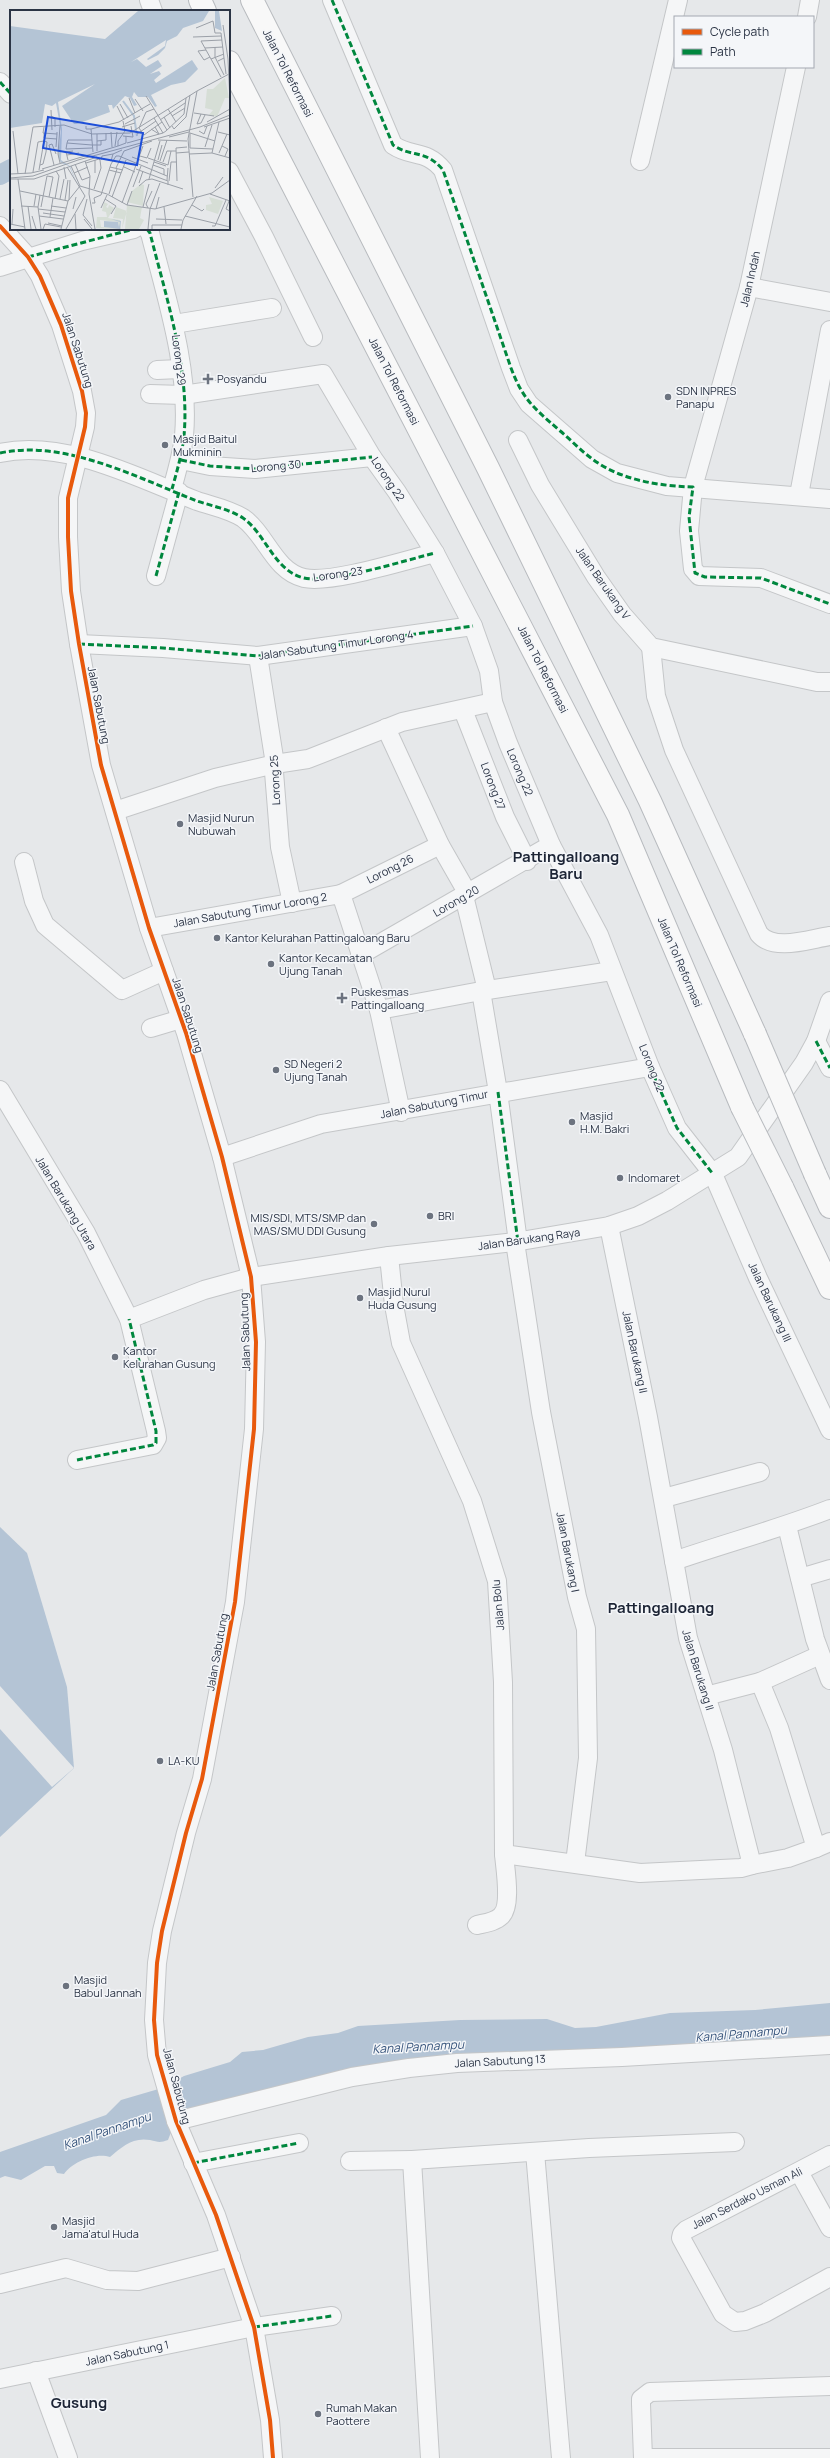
<svg xmlns="http://www.w3.org/2000/svg" width="830" height="2458" viewBox="0 0 830 2458" font-family="Manrope,sans-serif">
	<style>
		.water { fill: #b4c4d5 }
		.pier { fill: #e6e8ea }
		.lines { fill: none; stroke-linecap: round; stroke-linejoin: round }
		.canal { stroke: #b4c4d5; stroke-width: 20 }
		.minor-casing { stroke: #c4c6c8; stroke-width: 20 }
		.highway-casing { stroke: #b8bbbf; stroke-width: 24 }
		.minor { stroke: #f5f6f7; stroke-width: 18 }
		.highway { stroke: #f8f8f8; stroke-width: 22 }
		.highway-bridge-casing { stroke: #b8bbbf; stroke-width: 24; stroke-linecap: butt }
		.highway-bridge { stroke: #f8f8f8; stroke-width: 22 }
		.quiet { stroke: #00873e; stroke-width: 3; stroke-dasharray: 6 3; stroke-linecap: butt }
		.cycleway-casing { stroke: #f4f6f9; stroke-width: 6 }
		.cycleway { stroke: #e8590c; stroke-width: 4 }
		.poi-dot { fill: #6c737f; stroke: #f4f6f9; stroke-width: 1.5 }
		.labels { text-anchor: middle; stroke-width: 3; stroke-linejoin: round; paint-order: stroke }
		.street-label { font-size: 11px; fill: #2b3445; stroke: #f4f6f9 }
		.poi-label { font-size: 11px; fill: #2b3445; stroke: #f4f6f9; text-anchor: start }
		.water-label { font-size: 12px; font-style: italic; fill: #34527a; stroke: #f4f6f9 }
		.district-label { font-size: 15px; font-weight: bold; fill: #1d2536; stroke: #f4f6f9 }
		.inset-river { fill: none; stroke: #b4c4d5; stroke-width: 2 }
		.inset-road { fill: none; stroke: #9ba0a8; stroke-width: 1 }
		.view { fill: #1d4ed8; fill-opacity: 0.15; stroke: #1d4ed8; stroke-width: 2 }
		.inset-edge { fill: none; stroke: #2b3445; stroke-width: 2 }
	</style>
	<rect width="100%" height="100%" fill="#e6e8ea"/>
	<g class="water">
		<path d="M 0,1527 L 27,1553 L 67,1687 L 74,1768 L 0,1837 Z"/>
		<path d="M 830,2003 L 830,2040 L 421,2060 L 173,2127 L 168,2140 C 160,2143 158,2142 150,2140 C 132,2137 122,2147 110,2157 C 96,2152 72,2162 64,2174 L 57,2173 L 54,2166 L 45,2166 L 21,2180 L 5,2176 L 0,2178 L 0,2152 L 106,2115 L 121,2100 L 162,2088 L 184,2076 L 230,2062 L 242,2052 L 263,2050 L 308,2037 L 338,2033 L 358,2026 L 460,2020 L 547,2019 L 575,2028 L 596,2027 L 670,2013 L 755,2010 Z"/>
	</g>
	<path class="pier" d="M 0,1686 L 74,1768 L 52,1787 L 0,1729 Z"/>
	<g class="lines">
		<path class="canal" d="M 0,175 L 11,169"/>
		<defs>
			<g id="minor">
				<path d="M 149,0 L 153,11"/>
				<path d="M 332,0 L 393,145 C 412,158 426,149 443,170 L 511,368 L 519,389 L 529,404 L 592,459 L 617,473 L 667,486 L 830,499"/>
				<path d="M 807,17 L 810,0"/>
				<path d="M 796,67 L 749,287 L 693,487 L 689,531 L 693,569 L 699,576 L 761,578 L 830,604"/>
				<path d="M 0,82 L 11,94"/>
				<path d="M 640,161 L 678,0"/>
				<path d="M 229,171 L 264,237 L 313,337"/>
				<path d="M 0,226 L 28,257 L 40,276 L 61,325 L 82,391 L 86,413 L 85,427 L 68,498 L 68,537 L 71,591 L 79,644 L 101,765 L 149,928 L 186,1033 L 222,1157 L 251,1277 L 256,1342 L 254,1429 L 235,1602 L 202,1779 L 186,1833 L 162,1931 L 157,1963 L 154,2020 L 157,2055 L 176,2121 L 216,2215 L 254,2327 L 270,2420 L 273,2458"/>
				<path d="M 147,229 L 150,233 C 166,297 190,369 184,436 C 182,454 177,471 172,489"/>
				<path d="M 0,267 L 82,241 L 134,229"/>
				<path d="M 749,287 L 830,302"/>
				<path d="M 174,324 L 272,308"/>
				<path d="M 157,370 L 180,369"/>
				<path d="M 150,394 L 183,395 L 323,374 L 372,457 L 397,492 L 435,553 L 473,626 L 489,671 L 493,702 L 508,743 L 551,845 L 599,935 L 650,1067 L 677,1128 L 713,1174 L 758,1278 L 830,1430"/>
				<path d="M 518,440 L 540,485 L 596,577 L 622,614 L 651,647 L 817,682 L 830,682"/>
				<path d="M 0,453 C 65,439 138,478 197,501 C 212,506 229,509 243,518 C 266,534 274,571 304,578 C 331,584 406,560 435,553"/>
				<path d="M 181,460 L 210,466 L 255,469 L 372,457"/>
				<path d="M 799,495 L 830,330"/>
				<path d="M 156,576 L 179,492"/>
				<path d="M 79,644 L 163,648 L 258,656 L 473,626"/>
				<path d="M 651,647 L 656,696 L 674,750 L 759,934 C 774,952 810,939 830,936"/>
				<path d="M 258,656 L 275,764 L 274,772 L 280,847 L 292,903"/>
				<path d="M 463,710 L 505,817 L 527,861"/>
				<path d="M 386,728 L 440,845 L 468,894"/>
				<path d="M 115,811 L 215,778 L 275,764 L 308,759 L 402,722 L 493,702"/>
				<path d="M 24,862 L 34,901 L 45,925 L 122,990 L 164,971"/>
				<path d="M 341,894 L 440,845"/>
				<path d="M 464,896 L 487,990"/>
				<path d="M 149,928 L 341,894 L 379,1010 L 401,1112"/>
				<path d="M 360,955 L 551,845"/>
				<path d="M 481,991 L 612,971"/>
				<path d="M 379,1010 L 481,991 L 498,1092 L 518,1242"/>
				<path d="M 151,1028 L 181,1019"/>
				<path d="M 816,1041 L 830,1068"/>
				<path d="M 0,1090 L 86,1233 L 129,1319 L 156,1431 L 157,1438 L 153,1445 L 77,1460"/>
				<path d="M 222,1157 L 321,1124 L 650,1067"/>
				<path d="M 515,1242 L 541,1412 L 577,1597 L 586,1629 L 588,1758 L 575,1863"/>
				<path d="M 389,1256 L 394,1305 L 401,1343 L 472,1501 L 497,1581 L 503,1682 L 504,1854 L 640,1873 L 741,1868 L 752,1865 L 723,1750 L 688,1638 L 648,1417 L 609,1226"/>
				<path d="M 129,1319 L 204,1290 L 251,1277 L 389,1256 L 515,1242 L 609,1226 L 638,1216 L 667,1201 L 738,1157 L 804,1063 L 816,1041 L 830,1001"/>
				<path d="M 664,1498 L 760,1472"/>
				<path d="M 787,1526 L 815,1639 L 830,1680"/>
				<path d="M 674,1561 C 726,1543 779,1529 830,1509"/>
				<path d="M 800,1578 L 830,1569"/>
				<path d="M 760,1682 L 779,1728 L 816,1848 L 830,1842"/>
				<path d="M 706,1696 L 760,1682 L 820,1655"/>
				<path d="M 752,1865 L 788,1858 L 816,1848"/>
				<path d="M 477,1925 C 485,1923 495,1922 501,1916 C 512,1906 505,1868 504,1854"/>
				<path d="M 176,2121 L 352,2077 L 409,2068 L 457,2063 L 622,2057 L 830,2045"/>
				<path d="M 535,2152 L 561,2458"/>
				<path d="M 830,2155 L 686,2230 L 682,2234 L 681,2238 L 723,2314 L 735,2322 L 745,2321 L 765,2313 L 830,2277"/>
				<path d="M 412,2160 L 589,2148 L 735,2142"/>
				<path d="M 350,2161 L 412,2160 L 430,2458"/>
				<path d="M 193,2163 L 299,2143"/>
				<path d="M 799,2172 L 830,2228"/>
				<path d="M 0,2284 L 66,2268 L 107,2280 L 138,2281 L 231,2257"/>
				<path d="M 36,2371 L 68,2458"/>
				<path d="M 0,2379 L 254,2327 L 332,2316"/>
				<path d="M 643,2458 L 641,2404 L 641,2399 L 650,2392 L 830,2386"/>
				<path d="M 643,2458 L 830,2458"/>
			</g>
			<g id="highway">
				<path d="M 200,0 L 205,11"/>
				<path d="M 252,0 L 488,468 L 650,801 L 755,1034"/>
				<path d="M 229,62 L 618,815 L 742,1107"/>
				<path d="M 815,1174 L 830,1207"/>
				<path d="M 782,1187 L 830,1288"/>
			</g>
		</defs>
		<use href="#minor" class="minor-casing"/>
		<use href="#highway" class="highway-casing"/>
		<use href="#minor" class="minor"/>
		<use href="#highway" class="highway"/>
		<defs>
			<g id="highway-bridge">
				<path d="M 755,1034 L 815,1174"/>
				<path d="M 742,1107 L 782,1187"/>
			</g>
		</defs>
		<use href="#highway-bridge" class="highway-bridge-casing"/>
		<use href="#highway-bridge" class="highway-bridge"/>
		<g class="quiet">
			<path d="M 332,0 L 393,145 C 412,158 426,149 443,170 L 511,368 C 523,400 534,408 559,430 C 570,439 580,450 591,458 C 619,480 659,486 693,487 L 689,517 L 695,573 L 705,577 L 761,578 L 830,604"/>
			<path d="M 0,82 L 11,94"/>
			<path d="M 147,229 L 150,233 C 166,297 190,369 184,436 C 182,454 177,471 172,489"/>
			<path d="M 28,257 L 134,229"/>
			<path d="M 0,453 C 65,439 138,478 197,501 C 212,506 229,509 243,518 C 266,534 274,571 304,578 C 331,584 406,560 435,553"/>
			<path d="M 181,460 L 210,466 L 255,469 L 372,457"/>
			<path d="M 156,576 L 179,492"/>
			<path d="M 79,644 L 163,648 L 258,656 L 473,626"/>
			<path d="M 816,1041 L 830,1068"/>
			<path d="M 650,1067 L 677,1128 L 713,1174"/>
			<path d="M 498,1092 L 518,1242"/>
			<path d="M 77,1460 L 153,1445 L 156,1443 L 156,1431 L 129,1319"/>
			<path d="M 193,2163 L 299,2143"/>
			<path d="M 254,2327 L 332,2316"/>
		</g>
		<defs>
			<path id="cycleway" d="M 0,226 L 28,257 L 40,276 L 61,325 L 82,391 L 86,413 L 85,427 L 68,498 L 68,537 L 71,591 L 79,644 L 101,765 L 149,928 L 186,1033 L 222,1157 L 251,1277 L 256,1342 L 254,1429 L 235,1602 L 202,1779 L 186,1833 L 162,1931 L 157,1963 L 154,2020 L 157,2055 L 176,2121 L 216,2215 L 254,2327 L 270,2420 L 273,2458"/>
		</defs>
		<use href="#cycleway" class="cycleway-casing"/>
		<use href="#cycleway" class="cycleway"/>
	</g>
	<g class="poi-dot">
		<path d="M206 373h4v4h4v4h-4v4h-4v-4h-4v-4h4z"/>
		<circle cx="668" cy="397" r="4"/>
		<circle cx="165" cy="445" r="4"/>
		<circle cx="180" cy="824" r="4"/>
		<circle cx="217" cy="938" r="4"/>
		<circle cx="271" cy="964" r="4"/>
		<path d="M340 992h4v4h4v4h-4v4h-4v-4h-4v-4h4z"/>
		<circle cx="276" cy="1070" r="4"/>
		<circle cx="572" cy="1122" r="4"/>
		<circle cx="620" cy="1178" r="4"/>
		<circle cx="430" cy="1216" r="4"/>
		<circle cx="374" cy="1224" r="4"/>
		<circle cx="360" cy="1298" r="4"/>
		<circle cx="115" cy="1357" r="4"/>
		<circle cx="160" cy="1761" r="4"/>
		<circle cx="66" cy="1986" r="4"/>
		<circle cx="54" cy="2227" r="4"/>
		<circle cx="318" cy="2414" r="4"/>
	</g>
	<g class="labels">
		<g class="street-label">
			<text transform="translate(288 73) rotate(63)" y="4">Jalan Tol Reformasi</text>
			<text transform="translate(750 279) rotate(-77)" y="4">Jalan Indah</text>
			<text transform="translate(78 350) rotate(72)" y="4">Jalan Sabutung</text>
			<text transform="translate(179 360) rotate(83)" y="4">Lorong 29</text>
			<text transform="translate(394 381) rotate(63)" y="4">Jalan Tol Reformasi</text>
			<text transform="translate(276 466) rotate(-5)" y="4">Lorong 30</text>
			<text transform="translate(388 479) rotate(56)" y="4">Lorong 22</text>
			<text transform="translate(338 574) rotate(-8)" y="4">Lorong 23</text>
			<text transform="translate(603 583) rotate(55)" y="4">Jalan Barukang V</text>
			<text transform="translate(336 645) rotate(-8)" y="4">Jalan Sabutung Timur Lorong 4</text>
			<text transform="translate(543 669) rotate(63)" y="4">Jalan Tol Reformasi</text>
			<text transform="translate(99 705) rotate(79)" y="4">Jalan Sabutung</text>
			<text transform="translate(520 772) rotate(67)" y="4">Lorong 22</text>
			<text transform="translate(275 780) rotate(-93)" y="4">Lorong 25</text>
			<text transform="translate(493 786) rotate(69)" y="4">Lorong 27</text>
			<text transform="translate(390 869) rotate(-27)" y="4">Lorong 26</text>
			<text transform="translate(456 901) rotate(-30)" y="4">Lorong 20</text>
			<text transform="translate(250 910) rotate(-10)" y="4">Jalan Sabutung Timur Lorong 2</text>
			<text transform="translate(680 962) rotate(67)" y="4">Jalan Tol Reformasi</text>
			<text transform="translate(188 1015) rotate(72)" y="4">Jalan Sabutung</text>
			<text transform="translate(652 1068) rotate(68)" y="4">Lorong 22</text>
			<text transform="translate(434 1104) rotate(-11)" y="4">Jalan Sabutung Timur</text>
			<text transform="translate(66 1203) rotate(59)" y="4">Jalan Barukang Utara</text>
			<text transform="translate(529 1239) rotate(-8)" y="4">Jalan Barukang Raya</text>
			<text transform="translate(770 1302) rotate(65)" y="4">Jalan Barukang III</text>
			<text transform="translate(245 1332) rotate(-92)" y="4">Jalan Sabutung</text>
			<text transform="translate(635 1352) rotate(78)" y="4">Jalan Barukang II</text>
			<text transform="translate(568 1552) rotate(79)" y="4">Jalan Barukang I</text>
			<text transform="translate(498 1605) rotate(-95)" y="4">Jalan Bolu</text>
			<text transform="translate(217 1652) rotate(-80)" y="4">Jalan Sabutung</text>
			<text transform="translate(698 1670) rotate(73)" y="4">Jalan Barukang II</text>
			<text transform="translate(500 2061) rotate(-3)" y="4">Jalan Sabutung 13</text>
			<text transform="translate(177 2086) rotate(75)" y="4">Jalan Sabutung</text>
			<text transform="translate(747 2198) rotate(-27)" y="4">Jalan Serdako Usman Ali</text>
			<text transform="translate(127 2353) rotate(-12)" y="4">Jalan Sabutung 1</text>
		</g>
		<g class="poi-label">
			<text x="217" y="383">Posyandu</text>
			<text x="676" y="395">SDN INPRES<tspan x="676" dy="13">Panapu</tspan></text>
			<text x="173" y="443">Masjid Baitul<tspan x="173" dy="13">Mukminin</tspan></text>
			<text x="188" y="822">Masjid Nurun<tspan x="188" dy="13">Nubuwah</tspan></text>
			<text x="225" y="942">Kantor Kelurahan Pattingaloang Baru</text>
			<text x="279" y="962">Kantor Kecamatan<tspan x="279" dy="13">Ujung Tanah</tspan></text>
			<text x="351" y="996">Puskesmas<tspan x="351" dy="13">Pattingalloang</tspan></text>
			<text x="284" y="1068">SD Negeri 2<tspan x="284" dy="13">Ujung Tanah</tspan></text>
			<text x="580" y="1120">Masjid<tspan x="580" dy="13">H.M. Bakri</tspan></text>
			<text x="628" y="1182">Indomaret</text>
			<text x="438" y="1220">BRI</text>
			<text x="366" y="1222" text-anchor="end">MIS/SDI, MTS/SMP dan<tspan x="366" dy="13">MAS/SMU DDI Gusung</tspan></text>
			<text x="368" y="1296">Masjid Nurul<tspan x="368" dy="13">Huda Gusung</tspan></text>
			<text x="123" y="1355">Kantor<tspan x="123" dy="13">Kelurahan Gusung</tspan></text>
			<text x="168" y="1765">LA-KU</text>
			<text x="74" y="1984">Masjid<tspan x="74" dy="13">Babul Jannah</tspan></text>
			<text x="62" y="2225">Masjid<tspan x="62" dy="13">Jama'atul Huda</tspan></text>
			<text x="326" y="2412">Rumah Makan<tspan x="326" dy="13">Paottere</tspan></text>
		</g>
		<g class="water-label">
			<text transform="translate(741 2034) rotate(-5)" y="4">Kanal Pannampu</text>
			<text transform="translate(418 2047) rotate(-3)" y="4">Kanal Pannampu</text>
			<text transform="translate(107 2131) rotate(-19)" y="4">Kanal Pannampu</text>
		</g>
		<g class="district-label">
			<text x="566" y="862">Pattingalloang<tspan x="566" dy="17">Baru</tspan></text>
			<text x="661" y="1613">Pattingalloang</text>
			<text x="79" y="2408">Gusung</text>
		</g>
	</g>
	<g transform="translate(10 10)">
		<rect width="220" height="220" fill="#e6e8ea"/>
		<path d="M 215,68 L 219,88 L 215,88 L 207,107 L 199,105 L 203,100 L 195,98 L 197,79 L 203,79 ZM 131,174 L 134,175 L 133,196 L 117,192 L 122,181 ZM 199,187 L 213,191 L 208,204 L 196,200 L 196,195 L 202,194 ZM 94,192 L 98,194 L 96,197 L 98,198 L 99,195 L 104,198 L 98,208 L 110,210 L 111,219 L 86,218 L 87,207 L 97,207 L 96,202 L 92,201 ZM 90,210 L 108,212 L 109,218 L 91,217 ZM 117,195 L 132,197 L 130,208 L 134,210 L 129,219 L 115,219 ZM 106,197 L 117,201 L 112,219 L 113,209 L 103,208 Z" fill="#d6ded6" fill-rule="evenodd"/>
		<path d="M 128,1 L 209,1 L 212,21 L 205,18 L 205,1 L 199,1 L 193,11 L 173,18 L 167,26 L 157,31 L 155,38 L 148,45 L 138,50 L 137,49 L 155,36 L 156,30 L 121,52 L 127,49 L 136,57 L 148,50 L 152,56 L 140,64 L 149,61 L 151,64 L 144,70 L 146,73 L 182,50 L 188,59 L 175,72 L 161,75 L 141,85 L 147,96 L 145,97 L 138,87 L 128,87 L 124,82 L 122,87 L 127,95 L 124,96 L 120,88 L 115,86 L 103,99 L 102,95 L 98,95 L 100,102 L 67,114 L 64,114 L 52,96 L 85,74 L 48,92 L 52,119 L 51,150 L 60,156 L 68,176 L 59,156 L 51,153 L 48,146 L 51,121 L 46,93 L 42,96 L 35,94 L 32,113 L 0,118 L 0,16 L 95,29 ZM 101,209 L 111,211 L 110,219 L 94,217 L 94,211 L 108,212 L 109,217 L 110,212 Z" fill="#b4c4d5"/>
		<path class="inset-river" d="M 113,91 L 124,106 L 127,126"/>
		<path class="inset-road" d="M 213,15 L 218,49 L 220,92M 186,18 L 203,11 L 205,23 L 211,23 L 214,48 L 208,51M 183,27 L 211,26M 205,37 L 205,47 L 214,65M 195,38 L 213,37M 196,40 L 188,41 L 194,50 L 200,47M 214,48 L 216,64M 201,49 L 214,44M 211,67 L 191,31 L 212,30M 136,86 L 157,120M 119,88 L 125,103M 125,89 L 133,101M 110,94 L 118,108M 107,96 L 114,110M 158,99 L 166,112M 41,100 L 42,120M 184,103 L 204,106M 191,104 L 187,114 L 191,113 L 195,105M 41,106 L 45,108 L 45,117M 162,106 L 175,98M 154,107 L 160,118M 144,108 L 153,123 L 156,121 L 174,104 L 176,88M 150,110 L 175,93M 197,112 L 220,99M 115,114 L 130,106M 76,116 L 76,119 L 81,119 L 109,112 L 140,94M 162,116 L 164,119 L 176,107 L 180,85M 34,117 L 33,123 L 47,124 L 47,122M 112,117 L 125,113M 194,117 L 220,108 L 220,110M 129,118 L 134,125 L 152,112M 129,118 L 136,102 L 144,99M 81,119 L 83,142M 141,119 L 149,124 L 145,117M 3,121 L 8,164M 189,121 L 194,124 L 197,116M 101,122 L 102,137M 208,122 L 220,125M 34,123 L 34,128 L 47,129M 180,123 L 205,131M 87,124 L 87,141M 127,124 L 146,111M 113,126 L 123,127 L 121,116M 159,127 L 179,122M 148,130 L 177,131M 87,131 L 96,130 L 96,123M 57,133 L 56,139 L 82,138M 57,133 L 58,130 L 82,130M 57,133 L 82,135M 117,133 L 153,123M 82,135 L 91,135 L 91,131M 105,136 L 107,122M 108,136 L 108,131 L 115,121 L 113,111M 212,136 L 218,139 L 215,146M 46,137 L 47,124M 195,137 L 202,115M 180,138 L 203,139M 180,138 L 180,123M 166,143 L 179,142M 202,143 L 209,112M 209,143 L 217,124M 179,144 L 202,143 L 220,148M 57,145 L 69,143M 109,146 L 157,166M 130,146 L 137,148 L 141,138M 122,147 L 138,153M 138,148 L 158,155 L 161,141M 58,150 L 56,142 L 63,141M 91,150 L 92,146 L 103,144M 148,150 L 152,135M 75,151 L 80,166 L 79,184 L 85,219M 101,151 L 103,144 L 112,140M 150,151 L 157,130M 144,152 L 156,156M 153,152 L 157,141 L 166,141M 50,153 L 48,144 L 50,116M 76,153 L 89,149M 65,154 L 72,170 L 80,167M 101,154 L 106,146 L 109,146M 30,155 L 33,154 L 36,142 L 37,132 L 34,131M 44,155 L 39,135 L 42,134 L 46,144M 143,155 L 154,159 L 154,165M 61,156 L 70,176M 54,157 L 56,169M 100,157 L 113,160M 114,157 L 125,162M 106,158 L 114,141 L 142,131M 32,159 L 108,136 L 116,133 L 116,126M 126,159 L 158,171 L 158,175M 29,160 L 34,131M 99,160 L 111,163M 23,162 L 28,132 L 34,131M 21,163 L 34,160M 64,163 L 78,157M 85,163 L 85,150M 0,164 L 21,163M 15,164 L 23,117 L 54,115 L 82,124 L 120,123 L 187,81M 0,168 L 23,166 L 68,150 L 190,117 L 220,105M 1,169 L 24,169 L 87,147M 8,169 L 15,219M 139,169 L 150,131M 157,170 L 158,158M 159,171 L 161,152 L 167,152M 167,171 L 166,138 L 177,137M 129,173 L 133,161M 129,176 L 136,170 L 142,169 L 173,179M 123,177 L 131,156M 205,178 L 213,167M 84,179 L 91,158 L 90,150 L 87,147M 10,181 L 58,191M 99,184 L 107,159M 200,184 L 220,191M 30,185 L 28,197 L 31,219M 102,187 L 116,150M 183,187 L 178,129 L 187,81 L 219,64M 45,189 L 49,166 L 46,161M 50,189 L 54,169M 77,189 L 73,205 L 82,216M 95,189 L 106,196 L 101,204M 55,190 L 58,170M 59,190 L 60,170M 219,191 L 216,199 L 220,201M 82,193 L 85,193 L 84,188 L 91,185 L 101,154M 112,193 L 133,136M 117,195 L 122,181M 182,195 L 192,201 L 194,199M 11,196 L 28,197M 18,196 L 21,219M 24,196 L 26,184M 41,196 L 56,198M 31,197 L 37,166 L 43,167 L 39,187M 133,197 L 139,174M 154,197 L 156,214M 91,198 L 97,185M 138,198 L 136,194 L 142,181M 28,199 L 55,202M 63,199 L 66,187M 146,199 L 149,187M 33,203 L 54,206M 65,204 L 66,219M 22,206 L 26,219M 29,206 L 53,209M 175,206 L 220,217M 40,207 L 43,188M 74,209 L 82,219M 146,209 L 172,210M 38,213 L 52,216M 0,214 L 15,217M 2,214 L 3,199M 202,216 L 205,216 L 216,190M 33,219 L 35,214 L 51,217M 51,219 L 58,191 L 70,176 L 97,184 L 117,195 L 145,199 L 202,183 L 220,170M 56,219 L 75,186 L 57,157M 138,219 L 140,199 L 150,173M 142,219 L 142,215 L 172,215M 171,219 L 173,210 L 187,186"/>
		<path class="view" d="M 38,107 L 133,123 L 127,155 L 33,138 Z"/>
		<rect width="220" height="220" class="inset-edge"/>
	</g>
	<rect x="674" y="16" width="140" height="52" fill="#f4f6f9" stroke="#a4a8b1"/>
	<rect x="682" y="29" width="20" height="6" fill="#e8590c" stroke="#a4a8b1"/>
	<text x="710" y="36" font-size="12" fill="#2b3445">Cycle path</text>
	<rect x="682" y="49" width="20" height="6" fill="#00873e" stroke="#a4a8b1"/>
	<text x="710" y="56" font-size="12" fill="#2b3445">Path</text>
</svg>
